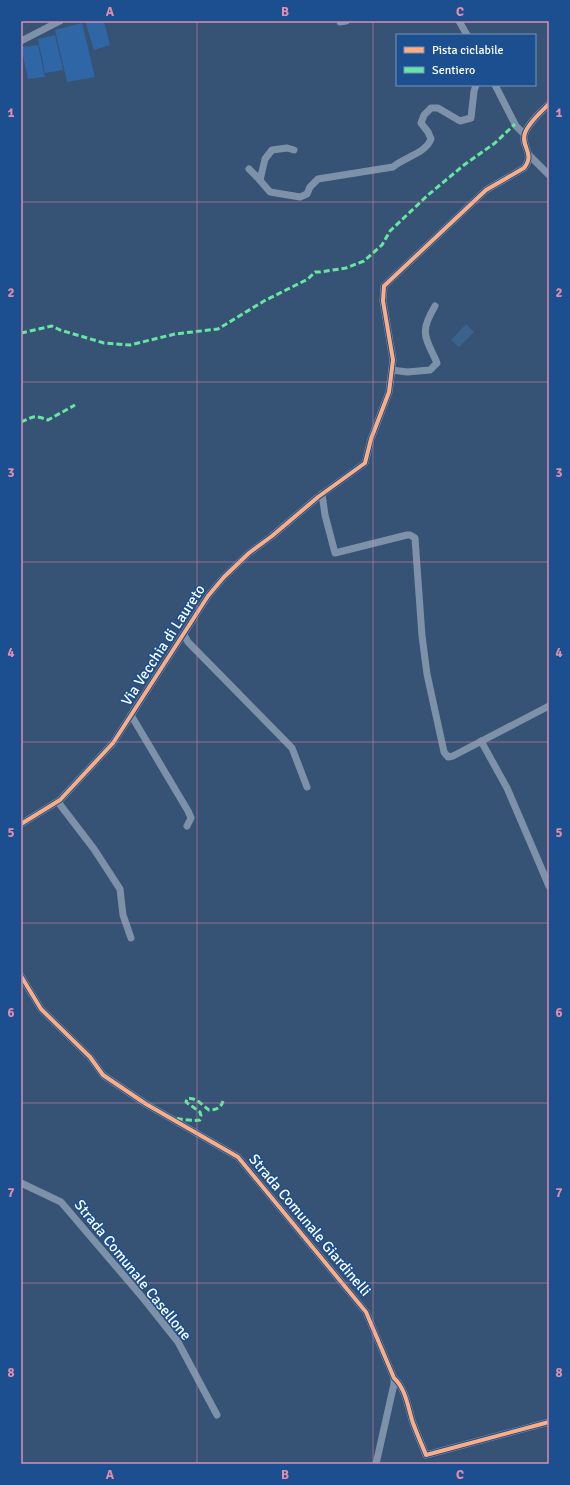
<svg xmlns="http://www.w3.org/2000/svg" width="570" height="1485" viewBox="0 0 570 1485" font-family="Signika,sans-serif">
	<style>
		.green { fill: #2f66a5 }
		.water { fill: #3b618d }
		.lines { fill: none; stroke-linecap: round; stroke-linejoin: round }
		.minor { stroke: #7d92a8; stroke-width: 7 }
		.quiet { stroke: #66e7a1; stroke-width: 3; stroke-dasharray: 6 3; stroke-linecap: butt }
		.cycleway-casing { stroke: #1b4f8f; stroke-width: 6 }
		.cycleway { stroke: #ffac80; stroke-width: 4 }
		.grid { fill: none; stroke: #e08cad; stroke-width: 1; stroke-opacity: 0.55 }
		.labels { text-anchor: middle; stroke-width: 3; stroke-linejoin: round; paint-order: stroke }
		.street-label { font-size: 15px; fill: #fff; stroke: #1b4f8f }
		.neatline { fill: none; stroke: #e08cad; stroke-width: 1.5 }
		.grid-label { font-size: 13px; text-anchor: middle; font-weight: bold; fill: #e08cad }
	</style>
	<rect width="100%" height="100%" fill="#365274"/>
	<g class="green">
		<path d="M 85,21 L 104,21 L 110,45 L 94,50 Z"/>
		<path d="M 82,23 L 95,77 L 67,82 L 55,30 Z"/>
		<path d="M 55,35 L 63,70 L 45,73 L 38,39 Z"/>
		<path d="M 38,45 L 45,77 L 28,79 L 21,47 Z"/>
	</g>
	<path class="water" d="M 466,324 L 474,332 L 459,347 L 451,340 Z"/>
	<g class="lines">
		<g class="minor">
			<path d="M 459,21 L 467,35"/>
			<path d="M 340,22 L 346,21"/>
			<path d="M 21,41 L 60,21"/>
			<path d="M 495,85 L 516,126 L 524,134"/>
			<path d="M 529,155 L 549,175"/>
			<path d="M 249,169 L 258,178 L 270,192 L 300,197 L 307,194 L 310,187 L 318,179 L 393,167 C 404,157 425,154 431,139 L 428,132 L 421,123 L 424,115 L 431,108 L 438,108 L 460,121 L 471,118 L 474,91 L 476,85"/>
			<path d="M 260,180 L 265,159 L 272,150 L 287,148 L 294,150"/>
			<path d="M 392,370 L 407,372 L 430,370 L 437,363 C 425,336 419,333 435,306"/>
			<path d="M 322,494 L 325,515 L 335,553 L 407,535 L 410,535 L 415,538 L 422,636 L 427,674 L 444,752 L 448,757 L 453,756 L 549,706"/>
			<path d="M 184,635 L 188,642 L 292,748 L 307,787"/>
			<path d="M 131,715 L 188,811 L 191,818 L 187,826"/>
			<path d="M 481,741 L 507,788 L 549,886"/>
			<path d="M 58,802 L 94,849 L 120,889 L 123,915 L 131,938"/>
			<path d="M 21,824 L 60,800 L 113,743 L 208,596 L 224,577 L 249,553 L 272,536 L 318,497 L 365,463 L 371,439 L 389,392 L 393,360 L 383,301 L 384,286 L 486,190 L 524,168 C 536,153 520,147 525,133 C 529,122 541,112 549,104"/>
			<path d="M 21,976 L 41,1009 L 90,1057 L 103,1075 L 146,1104 L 238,1157 L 366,1312 L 394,1378 C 406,1389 408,1408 413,1423 C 417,1434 422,1445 426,1455 L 549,1422"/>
			<path d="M 21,1183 L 61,1202 L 143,1298 L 178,1342 L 217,1415"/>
			<path d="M 376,1464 L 394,1384 L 394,1378"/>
		</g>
		<g class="quiet">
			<path d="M 21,333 L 52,326 L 60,330 L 104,343 L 130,345 L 175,334 L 218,329 L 264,301 L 308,279 L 315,272 L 320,272 L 346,268 L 364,261 L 382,245 L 390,231 L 428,195 L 464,165 L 495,143 L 515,124"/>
			<path d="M 21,422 C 35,416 34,415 48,420 L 75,405"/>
			<path d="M 177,1118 C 181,1120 196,1121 200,1120 L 201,1116 L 200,1112 L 186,1102 L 187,1099 C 195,1096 203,1106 209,1110 C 216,1110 221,1108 223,1101"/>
		</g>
		<defs>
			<g id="cycleway">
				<path d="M 21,824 L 60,800 L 113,743 L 208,596 L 224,577 L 249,553 L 272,536 L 318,497 L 365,463 L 371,439 L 389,392 L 393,360 L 383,301 L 384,286 L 486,190 L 524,168 C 536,153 520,147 525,133 C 529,122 541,112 549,104"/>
				<path d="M 21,976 L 41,1009 L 90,1057 L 103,1075 L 146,1104 L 238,1157 L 366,1312 L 394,1378 C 406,1389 408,1408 413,1423 C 417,1434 422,1445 426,1455 L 549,1422"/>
			</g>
		</defs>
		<use href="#cycleway" class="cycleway-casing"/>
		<use href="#cycleway" class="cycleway"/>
	</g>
	<path class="grid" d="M 197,21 L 197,1464M 373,21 L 373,1464M 21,202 L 549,202M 21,382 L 549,382M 21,562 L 549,562M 21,742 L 549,742M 21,923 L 549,923M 21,1103 L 549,1103M 21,1283 L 549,1283"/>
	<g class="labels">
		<g class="street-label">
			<text transform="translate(163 645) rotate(-57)" y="5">Via Vecchia di Laureto</text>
			<text transform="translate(310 1225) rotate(50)" y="5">Strada Comunale Giardinelli</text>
			<text transform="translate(133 1270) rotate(51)" y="5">Strada Comunale Casellone</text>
		</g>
	</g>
	<rect width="570" height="1485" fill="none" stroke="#1b4f8f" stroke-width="44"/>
	<rect x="396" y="34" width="140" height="52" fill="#1b4f8f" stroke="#7695bc"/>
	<rect x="404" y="47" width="20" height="6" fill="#ffac80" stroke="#7695bc"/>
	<text x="432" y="54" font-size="12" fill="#ffffff">Pista ciclabile</text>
	<rect x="404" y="67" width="20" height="6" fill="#66e7a1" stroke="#7695bc"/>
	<text x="432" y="74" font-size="12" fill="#ffffff">Sentiero</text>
	<rect x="22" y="22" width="526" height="1441" class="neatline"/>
	<g class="grid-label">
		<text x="110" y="16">A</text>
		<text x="285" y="16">B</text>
		<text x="460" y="16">C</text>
		<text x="11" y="117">1</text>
		<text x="559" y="117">1</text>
		<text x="11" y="297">2</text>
		<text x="559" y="297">2</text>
		<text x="11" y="477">3</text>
		<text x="559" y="477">3</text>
		<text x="11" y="657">4</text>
		<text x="559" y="657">4</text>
		<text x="11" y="837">5</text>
		<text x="559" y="837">5</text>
		<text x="11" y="1017">6</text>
		<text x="559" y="1017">6</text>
		<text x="11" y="1197">7</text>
		<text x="559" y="1197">7</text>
		<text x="11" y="1377">8</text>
		<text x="559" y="1377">8</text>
		<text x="110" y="1479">A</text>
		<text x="285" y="1479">B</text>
		<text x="460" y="1479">C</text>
	</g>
</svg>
